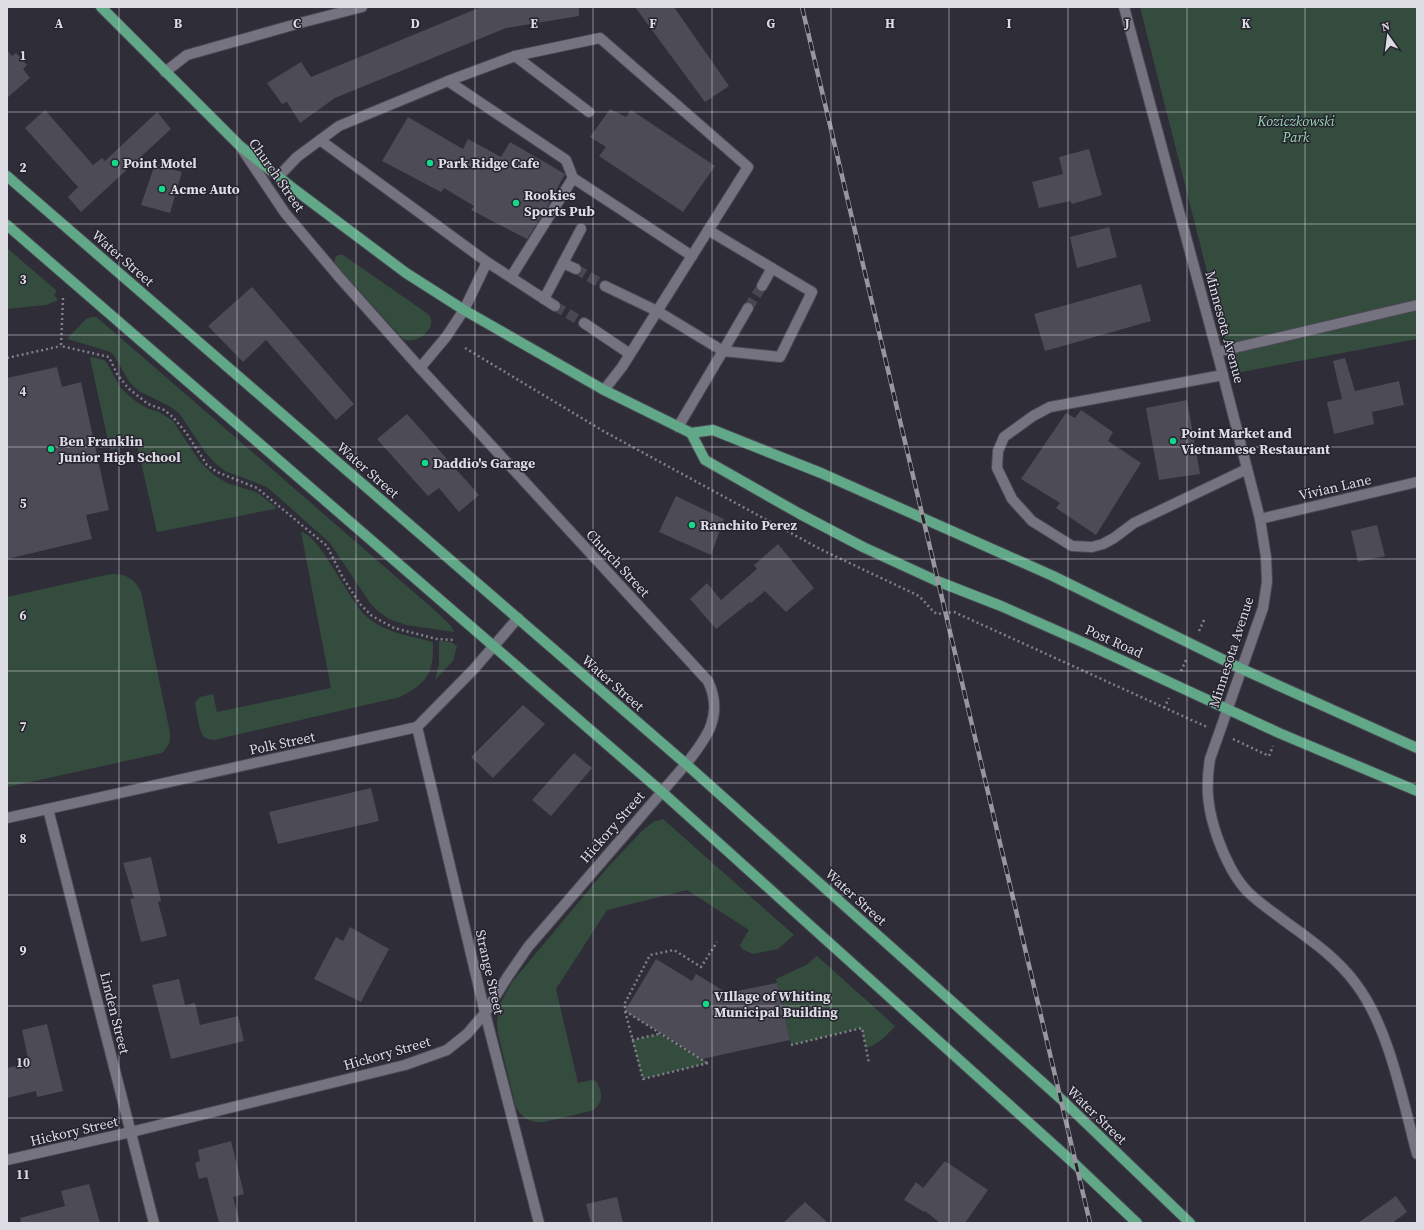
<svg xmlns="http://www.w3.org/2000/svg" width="1424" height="1230" viewBox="0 0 1424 1230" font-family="'Source Serif 4',serif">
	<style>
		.green { fill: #344c3e }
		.building { fill: #4d4b56 }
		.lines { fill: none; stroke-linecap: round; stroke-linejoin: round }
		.minor-tunnel { stroke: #494752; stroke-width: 10; stroke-dasharray: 10 5; stroke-linecap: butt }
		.minor-casing { stroke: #4a4952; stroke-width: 12 }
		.major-casing { stroke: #4a4952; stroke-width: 12 }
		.path { stroke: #817f89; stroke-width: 2.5; stroke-dasharray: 2 3; stroke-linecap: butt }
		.minor { stroke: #757380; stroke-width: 10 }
		.major { stroke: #60a888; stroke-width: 10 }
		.rail-casing { stroke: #98979f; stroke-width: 4.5 }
		.rail { stroke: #25232e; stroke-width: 3; stroke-dasharray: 9; stroke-linecap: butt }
		.grid { fill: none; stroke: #dddce3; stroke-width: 1; stroke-opacity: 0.55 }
		.poi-dot { fill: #15d989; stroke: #25232e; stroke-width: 1.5 }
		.labels { text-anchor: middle; stroke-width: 3; stroke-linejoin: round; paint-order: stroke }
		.park-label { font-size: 14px; font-style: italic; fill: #99dab3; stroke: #25232e }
		.poi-label { font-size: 14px; font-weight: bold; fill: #dddce3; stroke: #25232e; text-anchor: start }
		.street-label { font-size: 14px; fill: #dddce3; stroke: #25232e }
		.grid-label { font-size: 13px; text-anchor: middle; font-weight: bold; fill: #dddce3; stroke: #25232e; stroke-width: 3; stroke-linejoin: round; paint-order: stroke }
	</style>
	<rect width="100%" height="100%" fill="#2f2d38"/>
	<g class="green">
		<path d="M 1140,7 L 1417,7 L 1417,339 L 1236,373 L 1221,327 Z"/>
		<path d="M 7,248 L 57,291 L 54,295 L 58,300 L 46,305 L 7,309 Z"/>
		<path d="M 338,255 L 343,255 L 428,314 C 440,326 417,346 403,339 L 336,265 C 334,261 334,258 338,255 Z"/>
		<path d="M 91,317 L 96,317 L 100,320 L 439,614 L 451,626 L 454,632 L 406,625 L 389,619 L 379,612 L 370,603 L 330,543 L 267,487 L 225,471 L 215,463 L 206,453 L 179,413 L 171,407 L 139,391 L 130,383 L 113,354 L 108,351 L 67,339 L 86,319 Z"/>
		<path d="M 92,357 L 104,360 L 107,363 L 120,387 L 128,395 L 138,403 L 149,409 L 159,412 L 173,421 L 198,459 L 206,468 L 214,475 L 227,483 L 256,492 L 276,507 L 275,509 L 157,532 L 137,445 L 110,450 L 90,358 Z"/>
		<path d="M 301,532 C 319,534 349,601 366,616 C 385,633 410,636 433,642 C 433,651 433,662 430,670 C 426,683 411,691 400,697 L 214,740 C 210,739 207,739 204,737 C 199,732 196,709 195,702 L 200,697 L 213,694 L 217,712 L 331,688 Z"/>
		<path d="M 111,574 C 126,574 134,578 141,592 L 170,733 C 171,741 168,747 162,753 L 7,787 L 7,597 Z"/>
		<path d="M 439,641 L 451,642 L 457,646 L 453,661 L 435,680 L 439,664 Z"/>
		<path d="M 663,819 L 794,935 L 778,949 L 753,954 L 742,949 L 740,945 L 749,930 L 687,890 L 607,910 L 556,989 L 578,1083 L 591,1080 L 596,1081 C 603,1092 604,1104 591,1111 L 544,1122 C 531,1123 524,1119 516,1108 L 498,1034 L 497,1022 L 500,1004 L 512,982 L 608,867 L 642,831 L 653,822 Z"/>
		<path d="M 817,956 L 895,1026 C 887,1035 878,1045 866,1048 L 861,1028 L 791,1045 L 776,979 L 806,965 Z"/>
		<path d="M 660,1034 L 702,1059 L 708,1063 L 643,1079 L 632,1040 Z"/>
	</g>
	<g class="building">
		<path d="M 481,7 L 579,7 L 579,16 L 506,28 L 335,98 L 300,123 L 287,102 L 282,104 L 267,83 L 301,62 L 311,77 Z"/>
		<path d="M 635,7 L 674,7 L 729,86 L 705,102 Z"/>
		<path d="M 7,50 L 12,56 L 16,53 L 27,65 L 23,69 L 30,78 L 7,98 Z"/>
		<path d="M 610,109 L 626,117 L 631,110 L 715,166 L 683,212 L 599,156 L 606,147 L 590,137 Z"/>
		<path d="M 45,110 L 93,165 L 102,158 L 105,161 L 157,112 L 171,129 L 81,212 L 68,197 L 78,187 L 25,128 Z"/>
		<path d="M 408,117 L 463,149 L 468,139 L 501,157 L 510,142 L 565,174 L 546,209 L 527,239 L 471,210 L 474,206 L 444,188 L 441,192 L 382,161 Z"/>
		<path d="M 1089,149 L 1102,195 L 1072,204 L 1070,201 L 1039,208 L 1032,182 L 1063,174 L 1059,157 Z"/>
		<path d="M 155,164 L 182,172 L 170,213 L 141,205 Z"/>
		<path d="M 1109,227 L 1117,257 L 1077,268 L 1070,237 Z"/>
		<path d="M 1141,284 L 1151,321 L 1045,351 L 1034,314 Z"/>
		<path d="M 252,287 L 354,404 L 336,420 L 266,340 L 243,362 L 208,326 Z"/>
		<path d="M 1345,358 L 1355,391 L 1399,381 L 1404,405 L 1372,412 L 1374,424 L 1334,434 L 1327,402 L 1342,399 L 1333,361 Z"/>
		<path d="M 57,367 L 62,387 L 81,382 L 109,510 L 86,515 L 92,539 L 7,559 L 7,378 Z"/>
		<path d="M 1187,400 L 1200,474 L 1159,480 L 1146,408 Z"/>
		<path d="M 1081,410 L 1113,432 L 1108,441 L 1141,463 L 1096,535 L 1056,508 L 1060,503 L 1021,479 L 1066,413 L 1075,418 Z"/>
		<path d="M 407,414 L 479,495 L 459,512 L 439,488 L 428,496 L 377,439 Z"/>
		<path d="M 676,496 L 724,519 L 711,555 L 659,532 Z"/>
		<path d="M 1377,525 L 1385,556 L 1358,562 L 1351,531 Z"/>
		<path d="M 778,544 L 814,588 L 786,612 L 765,591 L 751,603 L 750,602 L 716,629 L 690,599 L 707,583 L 721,600 L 757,569 L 754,565 Z"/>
		<path d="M 523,705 L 545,724 L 493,778 L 471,757 Z"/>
		<path d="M 574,753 L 592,768 L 551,816 L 532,800 Z"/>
		<path d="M 371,788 L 379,821 L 278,844 L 269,812 Z"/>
		<path d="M 151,857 L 161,901 L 158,902 L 167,936 L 141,942 L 130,899 L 134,898 L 123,863 Z"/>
		<path d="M 350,927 L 389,949 L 361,1002 L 314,979 L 336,937 L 343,941 Z"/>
		<path d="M 656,959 L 692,981 L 696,974 L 727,993 L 777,983 L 790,1040 L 702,1059 L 625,1011 Z"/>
		<path d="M 179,979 L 185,1005 L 195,1003 L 200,1025 L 238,1016 L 244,1041 L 171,1059 L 152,985 Z"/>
		<path d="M 47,1024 L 63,1091 L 37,1097 L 36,1091 L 7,1098 L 7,1068 L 29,1063 L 22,1030 Z"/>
		<path d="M 231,1141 L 244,1194 L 233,1197 L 240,1223 L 219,1223 L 207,1177 L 199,1179 L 195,1163 L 200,1161 L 198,1150 Z"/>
		<path d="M 945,1161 L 988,1190 L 965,1223 L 940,1223 L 925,1211 L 924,1212 L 904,1200 L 916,1182 L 923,1188 Z"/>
		<path d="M 89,1184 L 100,1223 L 21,1223 L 20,1218 L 65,1206 L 61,1191 Z"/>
		<path d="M 1396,1196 L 1407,1212 L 1392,1223 L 1358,1223 Z"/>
		<path d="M 617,1197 L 623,1223 L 591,1223 L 586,1204 Z"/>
		<path d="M 805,1202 L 828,1223 L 783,1223 Z"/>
	</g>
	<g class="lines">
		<g class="minor-tunnel">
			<path d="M 576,269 L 605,286"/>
			<path d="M 555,306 L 584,323"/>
			<path d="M 748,308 L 762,286"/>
		</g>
		<defs>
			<g id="minor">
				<path d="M 1124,7 L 1217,352 L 1260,519 L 1266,557 L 1267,582 L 1263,608 L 1210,759 C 1205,789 1208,811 1218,839 C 1225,858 1234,878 1248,892 C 1259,903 1273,912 1286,922 C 1311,940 1338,959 1356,984 C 1389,1027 1403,1102 1417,1154"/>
				<path d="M 515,56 L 589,112"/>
				<path d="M 165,72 L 187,55 L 300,23 L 362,7"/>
				<path d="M 448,81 L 566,160 L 573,178 L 692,256"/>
				<path d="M 320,140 L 487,262 L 464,310 L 446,337 L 420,368"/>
				<path d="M 278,177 L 297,157 L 339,126 L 448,81 L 515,56 L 600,38 L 748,167 L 622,367 L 604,390"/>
				<path d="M 708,230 L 812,292 L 780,357 L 723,351 L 748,308"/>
				<path d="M 487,262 L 555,306"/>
				<path d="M 563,263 L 581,229"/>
				<path d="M 511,277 L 573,178"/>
				<path d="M 605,286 L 657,311 L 723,351 L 678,427"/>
				<path d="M 762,286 L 772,268"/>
				<path d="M 544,299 L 563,263 L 576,269"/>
				<path d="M 584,323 L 630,354"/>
				<path d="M 1217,352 L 1417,305"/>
				<path d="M 1223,375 L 1050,407 L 1033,416 L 1004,437 L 998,451 L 997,468 L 1012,499 L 1032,521 L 1072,546 L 1092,547 L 1103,544 L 1114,538 L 1134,523 L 1247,469"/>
				<path d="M 1260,519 L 1417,482"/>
				<path d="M 417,727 L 485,1013 L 539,1223"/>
				<path d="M 48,809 L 154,1223"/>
				<path d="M 7,818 L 417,727 L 473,670 L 518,618"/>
				<path d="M 7,1160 L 131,1132 L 405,1065 L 447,1050 L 467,1034 L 485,1013 L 508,976 L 528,947 L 686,764 C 707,738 724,715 708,681 L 420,368 L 339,277 L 285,213 L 242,149"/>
			</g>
			<g id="major">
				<path d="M 101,7 L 240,146 L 290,186 L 406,273 L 464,310 L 604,390 L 691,433 L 713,430 L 821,473 L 1053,576 L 1242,669 L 1417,748"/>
				<path d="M 7,176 L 686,764 L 1061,1099 L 1190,1223"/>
				<path d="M 7,225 L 662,792 L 1077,1166 L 1137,1223"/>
				<path d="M 691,433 L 705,460 L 800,514 L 863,547 L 937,581 L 1001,606 L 1089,645 L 1279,733 L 1417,791"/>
			</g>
		</defs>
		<use href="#minor" class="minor-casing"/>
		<use href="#major" class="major-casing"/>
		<g class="path">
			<path d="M 63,298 L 61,346 L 109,357 L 117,374 L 128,388 L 148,404 L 164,410 L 173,417 L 187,434 L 207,465 L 217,472 L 257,488 L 327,546 L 343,578 L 360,604 L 372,616 L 394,628 L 437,639 L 453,640"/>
			<path d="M 465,348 L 605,432 L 822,550 L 917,595 C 925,600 929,609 937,614 L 954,612 L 1207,727"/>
			<path d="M 7,358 L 61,346"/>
			<path d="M 1199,631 L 1204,620"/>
			<path d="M 1181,671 L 1187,658"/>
			<path d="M 1164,708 L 1169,698"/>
			<path d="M 1233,739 L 1269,756 L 1273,746"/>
			<path d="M 625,1011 L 707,1063"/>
			<path d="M 632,1040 L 659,1034"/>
			<path d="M 791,1045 L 862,1028 L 869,1063"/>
			<path d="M 708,1063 L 643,1079 L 625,1011 L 625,1003 L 650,955 L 674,950 L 701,967 L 717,942"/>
		</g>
		<use href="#minor" class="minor"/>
		<use href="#major" class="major"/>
		<defs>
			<path id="rail" d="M 802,7 L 1090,1223"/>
		</defs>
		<use href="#rail" class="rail-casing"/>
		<use href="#rail" class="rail"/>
	</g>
	<path class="grid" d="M 119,7 L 119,1223M 237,7 L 237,1223M 356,7 L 356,1223M 475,7 L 475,1223M 593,7 L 593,1223M 712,7 L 712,1223M 831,7 L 831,1223M 949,7 L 949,1223M 1068,7 L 1068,1223M 1187,7 L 1187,1223M 1305,7 L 1305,1223M 7,112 L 1417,112M 7,224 L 1417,224M 7,335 L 1417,335M 7,447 L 1417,447M 7,559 L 1417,559M 7,671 L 1417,671M 7,783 L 1417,783M 7,895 L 1417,895M 7,1006 L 1417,1006M 7,1118 L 1417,1118"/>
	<g class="poi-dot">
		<circle cx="115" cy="163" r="4"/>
		<circle cx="430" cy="163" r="4"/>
		<circle cx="162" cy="189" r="4"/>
		<circle cx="516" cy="203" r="4"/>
		<circle cx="1173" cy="441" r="4"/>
		<circle cx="51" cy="449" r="4"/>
		<circle cx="425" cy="463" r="4"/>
		<circle cx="692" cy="525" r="4"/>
		<circle cx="706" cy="1004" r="4"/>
	</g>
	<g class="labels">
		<g class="park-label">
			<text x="1296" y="126">Koziczkowski<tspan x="1296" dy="16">Park</tspan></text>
		</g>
		<g class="poi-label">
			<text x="123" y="168">Point Motel</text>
			<text x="438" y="168">Park Ridge Cafe</text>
			<text x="170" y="194">Acme Auto</text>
			<text x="524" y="200">Rookies<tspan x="524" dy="16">Sports Pub</tspan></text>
			<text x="1181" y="438">Point Market and<tspan x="1181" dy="16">Vietnamese Restaurant</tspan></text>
			<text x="59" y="446">Ben Franklin<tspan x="59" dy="16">Junior High School</tspan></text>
			<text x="433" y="468">Daddio's Garage</text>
			<text x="700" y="530">Ranchito Perez</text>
			<text x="714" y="1001">VIllage of Whiting<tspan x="714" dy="16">Municipal Building</tspan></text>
		</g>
		<g class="street-label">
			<text transform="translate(277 175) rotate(55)" y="5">Church Street</text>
			<text transform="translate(123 258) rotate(41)" y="5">Water Street</text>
			<text transform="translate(1225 327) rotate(75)" y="5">Minnesota Avenue</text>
			<text transform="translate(368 470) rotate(41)" y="5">Water Street</text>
			<text transform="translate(1335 487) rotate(-13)" y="5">Vivian Lane</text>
			<text transform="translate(618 563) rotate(47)" y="5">Church Street</text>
			<text transform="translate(1114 641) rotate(24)" y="5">Post Road</text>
			<text transform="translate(1231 652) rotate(-72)" y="5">Minnesota Avenue</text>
			<text transform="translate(613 683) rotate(41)" y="5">Water Street</text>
			<text transform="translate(282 743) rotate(-12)" y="5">Polk Street</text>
			<text transform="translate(612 827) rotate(-49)" y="5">Hickory Street</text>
			<text transform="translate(856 897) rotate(42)" y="5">Water Street</text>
			<text transform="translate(490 972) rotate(77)" y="5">Strange Street</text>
			<text transform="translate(115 1013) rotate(76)" y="5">Linden Street</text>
			<text transform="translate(387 1053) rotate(-16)" y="5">Hickory Street</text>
			<text transform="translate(1097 1115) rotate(44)" y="5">Water Street</text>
			<text transform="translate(74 1131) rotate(-13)" y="5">Hickory Street</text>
		</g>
	</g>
	<g class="grid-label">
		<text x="59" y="28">A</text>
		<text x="178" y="28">B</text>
		<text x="297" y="28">C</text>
		<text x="415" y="28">D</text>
		<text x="534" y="28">E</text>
		<text x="653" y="28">F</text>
		<text x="771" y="28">G</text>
		<text x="890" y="28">H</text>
		<text x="1009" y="28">I</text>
		<text x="1127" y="28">J</text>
		<text x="1246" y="28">K</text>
		<text x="23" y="60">1</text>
		<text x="23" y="172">2</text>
		<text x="23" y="284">3</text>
		<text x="23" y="396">4</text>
		<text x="23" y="508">5</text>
		<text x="23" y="620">6</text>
		<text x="23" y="731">7</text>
		<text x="23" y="843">8</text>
		<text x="23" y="955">9</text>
		<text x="23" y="1067">10</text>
		<text x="23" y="1179">11</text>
	</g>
	<rect width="1424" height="1230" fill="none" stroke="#dddce3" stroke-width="16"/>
	<g transform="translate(1388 36) rotate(346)" stroke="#25232e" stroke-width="3" paint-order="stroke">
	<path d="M0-3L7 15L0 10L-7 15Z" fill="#dddce3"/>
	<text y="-6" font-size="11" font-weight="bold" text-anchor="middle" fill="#dddce3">N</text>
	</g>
</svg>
